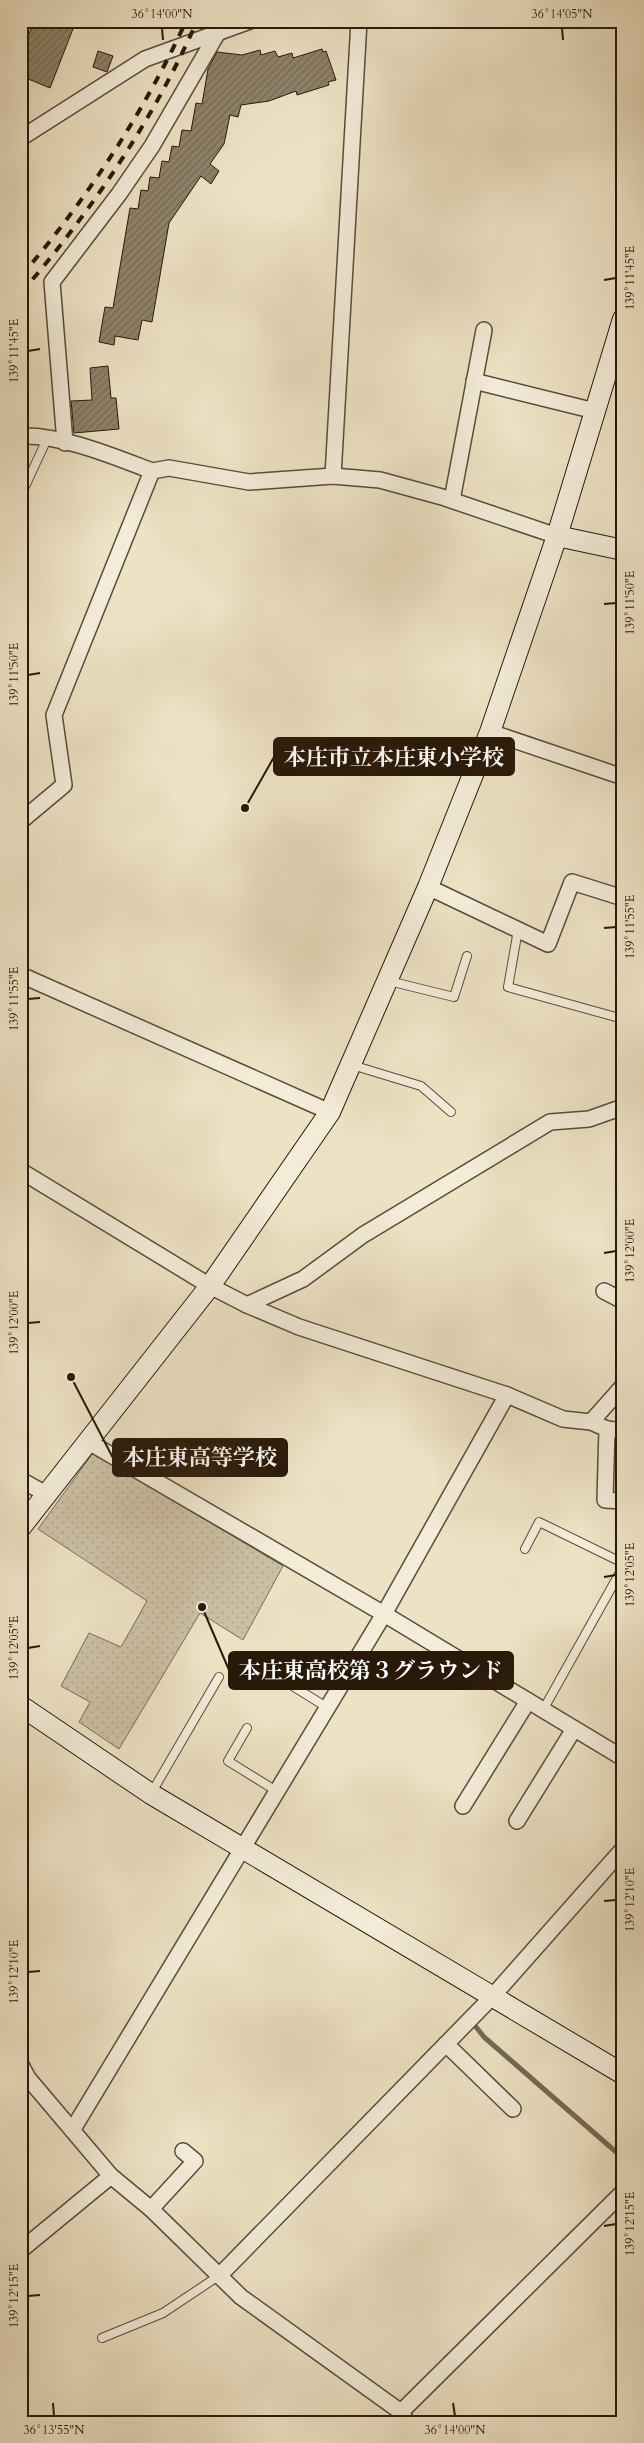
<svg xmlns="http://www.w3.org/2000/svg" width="644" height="2443" viewBox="0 0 644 2443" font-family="Cardo,'Noto Serif JP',serif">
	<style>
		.grass { fill: url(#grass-dots); stroke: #7a6c56 }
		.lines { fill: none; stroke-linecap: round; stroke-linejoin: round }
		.stream { stroke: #766953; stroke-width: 5 }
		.building { fill: url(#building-hatch); stroke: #291909 }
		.lane-casing { stroke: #5a4b38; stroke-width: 10 }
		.street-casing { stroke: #5a4b38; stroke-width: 18 }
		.secondary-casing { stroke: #291909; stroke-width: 22 }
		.path { stroke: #291909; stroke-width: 3; stroke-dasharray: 1 2.5; stroke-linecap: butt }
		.lane { stroke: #f3ecd9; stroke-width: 8 }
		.street { stroke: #f3ecd9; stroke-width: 15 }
		.secondary { stroke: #f3ecd9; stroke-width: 20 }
		.rail { stroke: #291909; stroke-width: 4; stroke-dasharray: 9 9; stroke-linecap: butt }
		.ticks { fill: none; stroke: #291909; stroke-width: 2 }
		.leader { fill: none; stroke: #291909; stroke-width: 2 }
		.callout-dot { fill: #291909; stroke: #f3ecd9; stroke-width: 2 }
		.callout { fill: #291909; stroke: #291909; stroke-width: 2 }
		.callout-label { font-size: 22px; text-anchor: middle; font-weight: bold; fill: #fff }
		.neatline { fill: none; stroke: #291909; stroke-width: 2 }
		.ticks-label { font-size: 12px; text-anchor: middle; fill: #291909 }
	</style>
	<defs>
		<pattern id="grass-dots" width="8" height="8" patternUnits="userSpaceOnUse" patternTransform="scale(1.25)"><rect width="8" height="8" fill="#ccc0a4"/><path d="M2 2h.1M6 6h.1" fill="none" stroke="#afa48c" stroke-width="1.8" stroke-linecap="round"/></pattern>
		<pattern id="building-hatch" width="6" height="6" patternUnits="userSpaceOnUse" patternTransform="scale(1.25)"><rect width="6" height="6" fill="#8f826a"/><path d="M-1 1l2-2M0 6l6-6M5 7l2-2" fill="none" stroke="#756a55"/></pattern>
	</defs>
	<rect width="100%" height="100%" fill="#ede2c4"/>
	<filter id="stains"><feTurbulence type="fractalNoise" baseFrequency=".004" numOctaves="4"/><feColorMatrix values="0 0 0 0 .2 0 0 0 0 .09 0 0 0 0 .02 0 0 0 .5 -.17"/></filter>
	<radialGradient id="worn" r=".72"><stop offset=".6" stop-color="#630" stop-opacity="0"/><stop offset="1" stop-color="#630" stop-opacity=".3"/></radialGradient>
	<path class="grass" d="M 93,1453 L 283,1566 L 243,1640 L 200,1613 L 119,1749 L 79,1722 L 90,1702 L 61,1686 L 89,1633 L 121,1647 L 147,1601 L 38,1529 Z"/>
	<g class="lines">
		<path class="stream" d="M 476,2027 L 484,2037 L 623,2158"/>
	</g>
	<g class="building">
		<path d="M 34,21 L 76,21 L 50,88 L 21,76 L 21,55 Z"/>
		<path d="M 322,49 L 323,52 L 326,51 L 336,80 L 328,82 L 329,85 L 297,95 L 296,91 L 269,101 L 241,105 L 238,117 L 230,115 L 224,144 L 210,164 L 219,171 L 211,184 L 201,176 L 169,223 L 152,322 L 142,320 L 138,340 L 115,336 L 114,345 L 99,342 L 105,307 L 113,308 L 130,208 L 138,209 L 141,190 L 148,191 L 150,177 L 159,178 L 162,161 L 169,162 L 172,146 L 179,147 L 182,130 L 191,131 L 196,103 L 202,104 L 208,69 L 217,52 L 242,55 L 260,50 L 261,55 L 275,51 L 278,57 L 292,53 L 293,58 Z"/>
		<path d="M 98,51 L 113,56 L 107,72 L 93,67 Z"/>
		<path d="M 108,366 L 111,398 L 116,398 L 119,429 L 74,433 L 71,401 L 92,400 L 90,368 Z"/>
	</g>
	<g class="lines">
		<defs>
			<g id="lane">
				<path d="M 21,495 L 47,439"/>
				<path d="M 518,930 L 508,987 L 623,1019"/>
				<path d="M 389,981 L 454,997 L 467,956"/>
				<path d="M 352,1065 L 421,1086 L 451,1112"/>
				<path d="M 525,1549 L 539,1522 L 623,1563"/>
				<path d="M 270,1672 L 328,1708"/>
				<path d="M 543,1710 L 623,1567"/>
				<path d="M 247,1728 L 228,1761 L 278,1792"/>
				<path d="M 152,1792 L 219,1677"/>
				<path d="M 102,2338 L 163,2313 L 220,2275"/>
			</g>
			<g id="street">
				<path d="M 21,138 L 145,59 L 250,21"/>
				<path d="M 474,381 L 595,411"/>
				<path d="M 21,436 C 60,434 115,457 152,471"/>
				<path d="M 65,443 L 52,282 L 119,194 L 152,146 L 217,34 L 222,21"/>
				<path d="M 333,476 L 359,21"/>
				<path d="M 452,500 L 484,330"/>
				<path d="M 490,732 L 623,777"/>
				<path d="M 21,821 L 64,785 L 54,715 L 152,471 L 169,468 L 249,482 L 333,476 L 380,480 L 442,497 L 557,536"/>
				<path d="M 428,887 L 548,944 L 572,882 L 623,898"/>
				<path d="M 21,975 L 330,1112"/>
				<path d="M 21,1171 L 210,1286 L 247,1305 L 299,1327 L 507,1395 L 563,1419 L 591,1422 L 607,1429 L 605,1500 L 623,1501"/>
				<path d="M 604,1291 L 623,1301"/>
				<path d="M 247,1305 L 303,1279 L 363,1235 L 550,1122 L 589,1119 L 623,1107"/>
				<path d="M 591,1422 L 623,1386"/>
				<path d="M 607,1429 L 623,1431"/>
				<path d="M 87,1441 L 384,1614 L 623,1758"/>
				<path d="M 21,1480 L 46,1494"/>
				<path d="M 463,1806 L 528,1701"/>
				<path d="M 517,1821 L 574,1729"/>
				<path d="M 446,2044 L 513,2109"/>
				<path d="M 21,2065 L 28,2078 L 111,2176 L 151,2209 L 241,2297 L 401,2412 L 407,2422"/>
				<path d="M 73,2129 L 384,1614 L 507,1395"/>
				<path d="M 151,2209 L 195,2161 L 183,2151"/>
				<path d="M 21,2250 L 111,2176"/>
				<path d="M 220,2275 L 492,1997 L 623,1849"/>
				<path d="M 401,2412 L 623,2192"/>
			</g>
			<g id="secondary">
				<path d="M 557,536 L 623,550"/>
				<path d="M 21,1527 L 210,1286 L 330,1112 L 428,887 L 490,732 L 557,536 L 623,319"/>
				<path d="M 21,1706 L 151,1794 L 623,2074"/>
			</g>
		</defs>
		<use href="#lane" class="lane-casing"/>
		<use href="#street" class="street-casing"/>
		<use href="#secondary" class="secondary-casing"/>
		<path class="path" d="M 618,303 L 623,288"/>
		<use href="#lane" class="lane"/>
		<use href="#street" class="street"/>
		<use href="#secondary" class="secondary"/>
		<g class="rail">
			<path d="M 21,276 C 85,202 145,111 186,21"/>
			<path d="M 21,293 C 91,212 154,119 197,21"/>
		</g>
	</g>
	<path class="ticks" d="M 162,28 L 163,40M 562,28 L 563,40M 604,280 L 616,278M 28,351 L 40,349M 604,604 L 616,603M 28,675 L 40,673M 604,928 L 616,927M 28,999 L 40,998M 604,1253 L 616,1251M 28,1323 L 40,1322M 604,1577 L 616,1575M 28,1648 L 40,1646M 604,1901 L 616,1900M 28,1972 L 40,1971M 604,2226 L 616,2224M 28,2296 L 40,2295M 53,2403 L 54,2416M 453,2403 L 455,2416"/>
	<path class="leader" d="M245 808L274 757M71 1377L113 1458M202 1607L229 1670"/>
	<g class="callout-dot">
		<circle cx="245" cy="808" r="5"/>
		<circle cx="71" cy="1377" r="5"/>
		<circle cx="202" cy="1607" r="5"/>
	</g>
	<g class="callout">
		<rect x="274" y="738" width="240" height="37" rx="5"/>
		<rect x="113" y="1439" width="174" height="37" rx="5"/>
		<rect x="229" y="1652" width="284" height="37" rx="5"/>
	</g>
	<g class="callout-label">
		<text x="394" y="765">本庄市立本庄東小学校</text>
		<text x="200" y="1465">本庄東高等学校</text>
		<text x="371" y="1678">本庄東高校第３グラウンド</text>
	</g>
	<rect width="644" height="2443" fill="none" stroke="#ede2c4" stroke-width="55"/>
	<rect x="28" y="28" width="588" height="2388" class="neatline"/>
	<g class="ticks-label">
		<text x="162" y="18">36°14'00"N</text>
		<text x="562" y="18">36°14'05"N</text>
		<text transform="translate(630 278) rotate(-90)" y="4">139°11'45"E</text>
		<text transform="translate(14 351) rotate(-90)" y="4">139°11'45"E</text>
		<text transform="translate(630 603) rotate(-90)" y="4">139°11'50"E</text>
		<text transform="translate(14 675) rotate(-90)" y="4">139°11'50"E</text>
		<text transform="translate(630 927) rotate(-90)" y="4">139°11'55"E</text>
		<text transform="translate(14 999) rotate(-90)" y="4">139°11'55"E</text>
		<text transform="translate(630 1251) rotate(-90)" y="4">139°12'00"E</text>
		<text transform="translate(14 1323) rotate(-90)" y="4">139°12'00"E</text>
		<text transform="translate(630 1575) rotate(-90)" y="4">139°12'05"E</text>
		<text transform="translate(14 1648) rotate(-90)" y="4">139°12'05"E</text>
		<text transform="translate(630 1900) rotate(-90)" y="4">139°12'10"E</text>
		<text transform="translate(14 1972) rotate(-90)" y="4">139°12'10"E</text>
		<text transform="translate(630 2224) rotate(-90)" y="4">139°12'15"E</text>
		<text transform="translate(14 2296) rotate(-90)" y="4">139°12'15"E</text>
		<text x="54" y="2434">36°13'55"N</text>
		<text x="455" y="2434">36°14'00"N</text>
	</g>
	<rect width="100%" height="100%" filter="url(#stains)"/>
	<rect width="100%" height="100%" fill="url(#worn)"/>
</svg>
